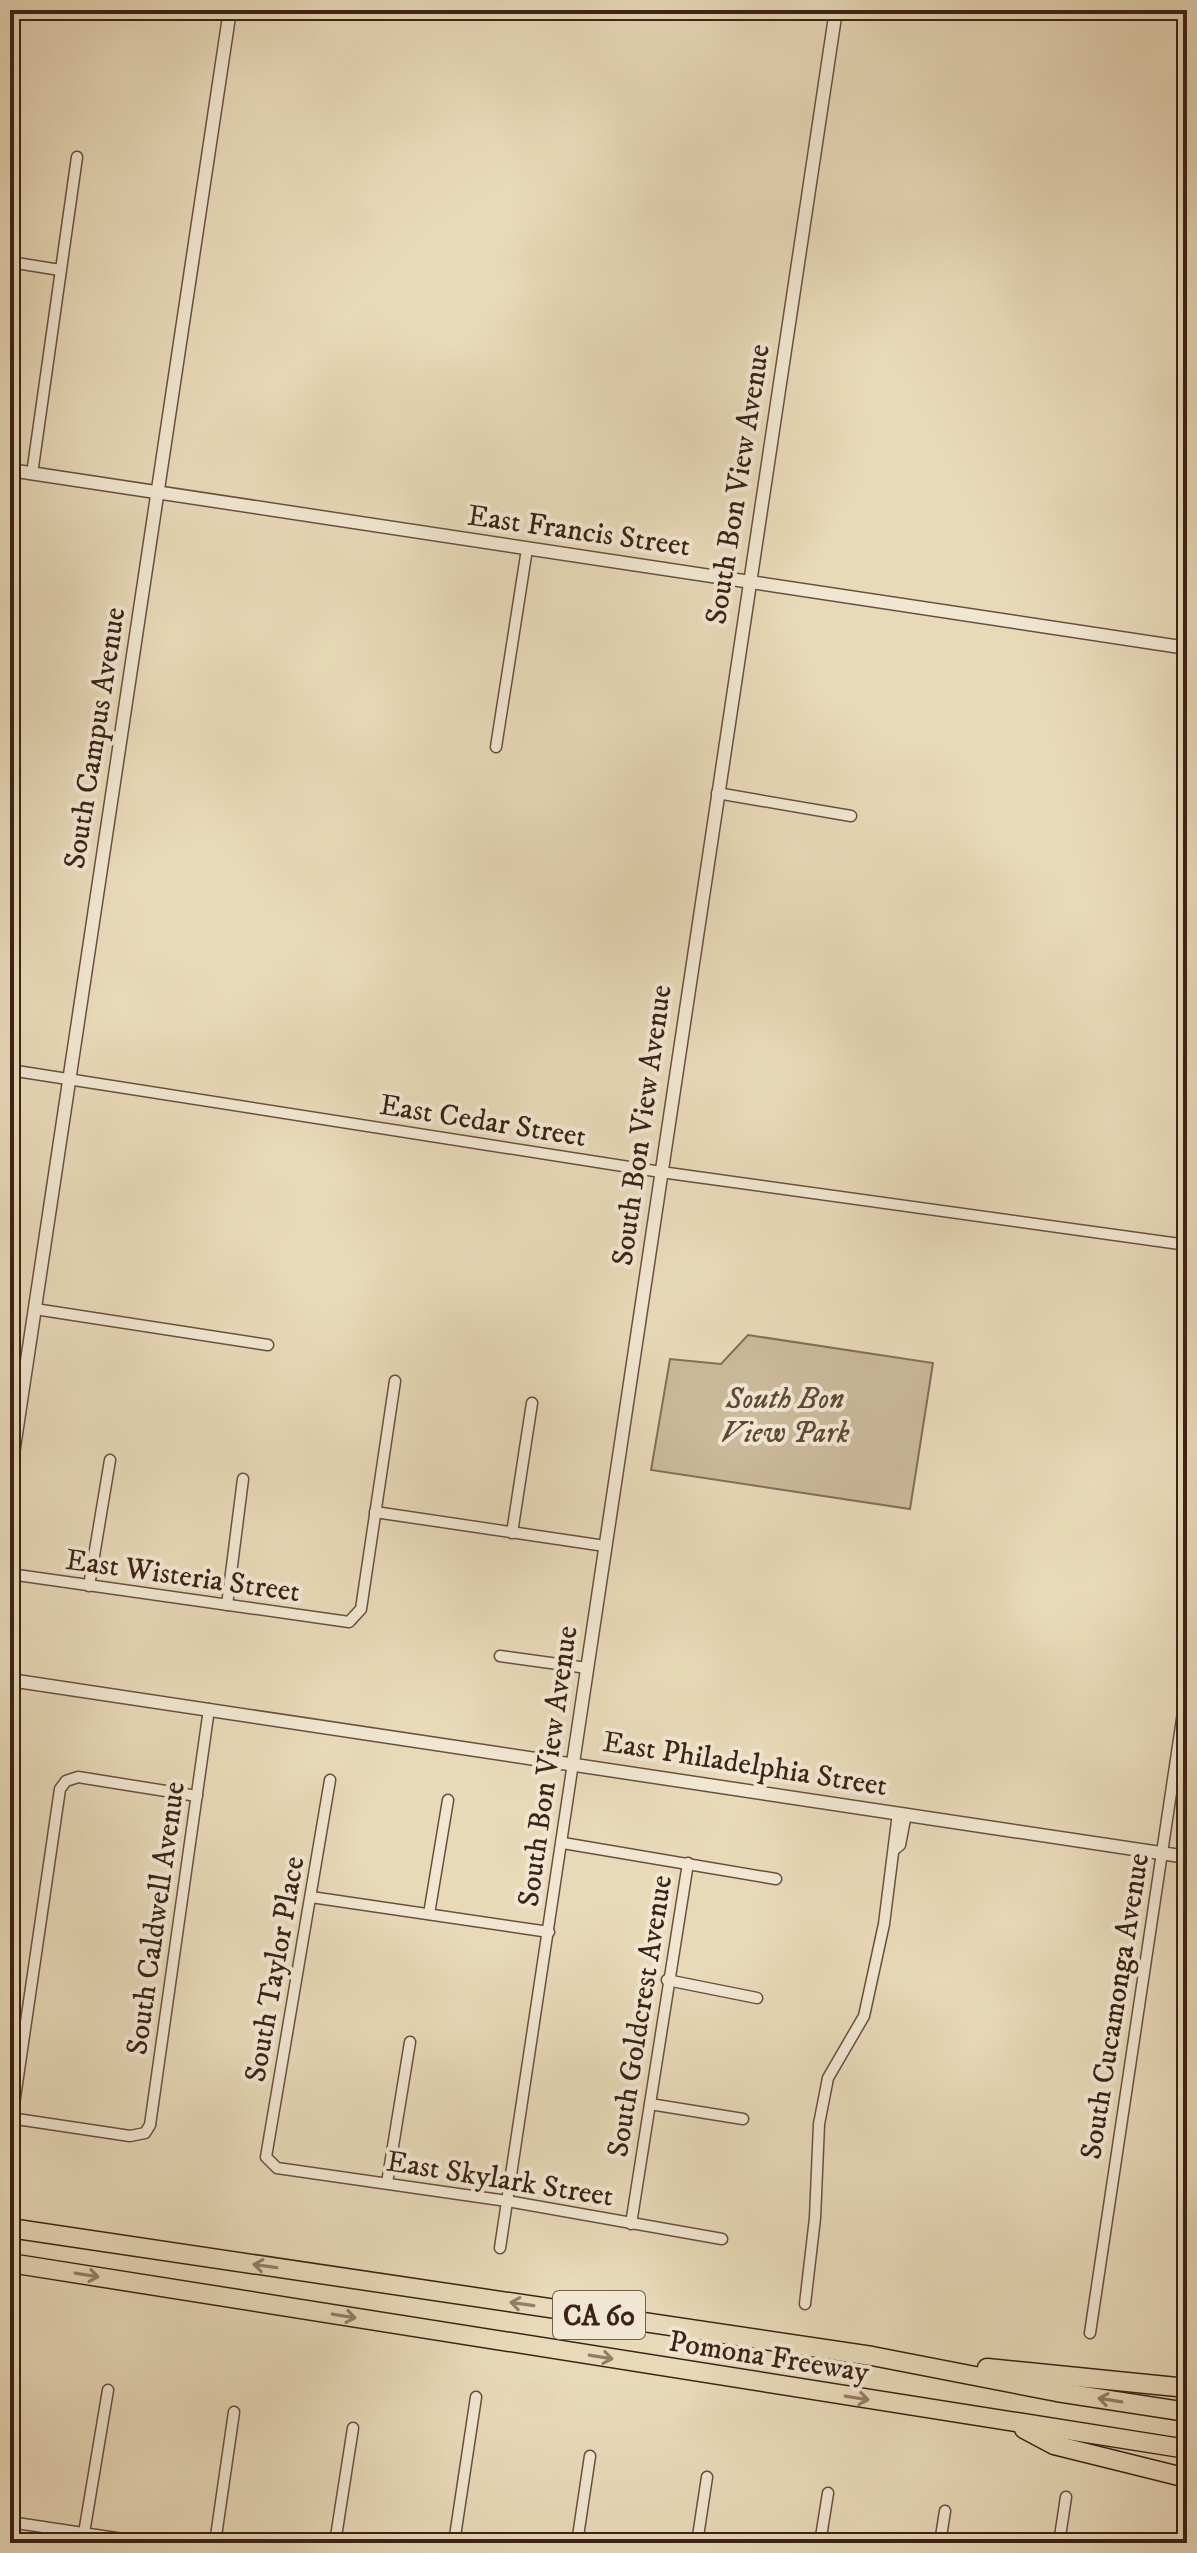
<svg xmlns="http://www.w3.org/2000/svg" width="1197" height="2553" viewBox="0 0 1197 2553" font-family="'IM FELL DW Pica',serif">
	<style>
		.green { fill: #cbba9c; stroke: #846e59; stroke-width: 2 }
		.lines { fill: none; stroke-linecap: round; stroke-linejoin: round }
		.minor-casing { stroke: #68503e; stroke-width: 13 }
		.tertiary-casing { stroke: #68503e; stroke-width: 15 }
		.motorway-casing { stroke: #3d2216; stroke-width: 21 }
		.minor { stroke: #f0e6d1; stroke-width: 10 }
		.tertiary { stroke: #f0e6d1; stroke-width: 12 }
		.motorway { stroke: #e8d9b8; stroke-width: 18 }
		.oneway { stroke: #927e67 }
		.labels { text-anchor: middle; stroke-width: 8; stroke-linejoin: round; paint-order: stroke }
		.shield { fill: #f0e6d1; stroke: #735d4e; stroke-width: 2 }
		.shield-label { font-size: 28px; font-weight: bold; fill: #3d2216 }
		.street-label { font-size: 30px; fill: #3d2216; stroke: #f0e6d1 }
		.park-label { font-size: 30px; font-style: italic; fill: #604838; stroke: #f0e6d1 }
	</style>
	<rect width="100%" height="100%" fill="#e8d9b8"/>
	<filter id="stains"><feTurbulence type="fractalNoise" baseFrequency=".0025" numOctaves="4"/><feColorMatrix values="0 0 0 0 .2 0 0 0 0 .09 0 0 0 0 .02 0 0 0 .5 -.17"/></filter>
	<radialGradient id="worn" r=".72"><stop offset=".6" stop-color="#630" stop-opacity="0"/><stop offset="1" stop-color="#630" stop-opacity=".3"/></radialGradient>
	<path class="green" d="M 748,1335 L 933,1363 L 910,1509 L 651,1470 L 670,1359 L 721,1364 Z"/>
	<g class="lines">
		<defs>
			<g id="minor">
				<path d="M 10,262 L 60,270"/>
				<path d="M 32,474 L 77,157"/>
				<path d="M 496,747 L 527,549"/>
				<path d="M 717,793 L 851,816"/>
				<path d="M 10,1070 L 661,1172 L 1187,1245"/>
				<path d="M 35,1309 L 268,1345"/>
				<path d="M 375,1512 L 605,1546"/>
				<path d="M 512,1533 L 532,1403"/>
				<path d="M 10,1574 L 349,1622 L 361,1609 L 395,1381"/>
				<path d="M 89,1586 L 110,1460"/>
				<path d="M 227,1605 L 243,1479"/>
				<path d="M 500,1656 L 587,1668"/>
				<path d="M 330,1780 L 266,2157 L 277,2168 L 507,2201 L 722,2239"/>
				<path d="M 563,1843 L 776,1879"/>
				<path d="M 895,1849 L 900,1845 L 906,1814"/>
				<path d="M 311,1897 L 549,1932"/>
				<path d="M 429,1914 L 448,1800"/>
				<path d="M 667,1980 L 757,1998"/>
				<path d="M 650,2104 L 743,2119"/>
				<path d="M 10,2118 L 130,2136 L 145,2133 L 150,2125 L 209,1709"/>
				<path d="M 12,2118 L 60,1789 L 66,1781 L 78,1777 L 197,1796"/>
				<path d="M 387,2183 L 410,2042"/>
				<path d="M 631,2224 L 688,1863"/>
				<path d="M 500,2248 L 573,1763"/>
				<path d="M 805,2304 L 815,2218 L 819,2124 L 828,2078 L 864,2016 L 884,1924 L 898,1813"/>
				<path d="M 1090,2333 L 1187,1686"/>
				<path d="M 10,2522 L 149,2543"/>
				<path d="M 84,2533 L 108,2390"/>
				<path d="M 215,2543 L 234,2412"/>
				<path d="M 335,2543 L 353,2428"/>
				<path d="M 454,2543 L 476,2397"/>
				<path d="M 577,2543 L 590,2456"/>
				<path d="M 697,2543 L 707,2477"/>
				<path d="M 820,2543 L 828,2493"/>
				<path d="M 940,2543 L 945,2511"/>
				<path d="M 1059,2543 L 1066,2497"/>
			</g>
			<g id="tertiary">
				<path d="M 10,470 L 1187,648"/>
				<path d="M 10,1474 L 230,10"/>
				<path d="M 10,1680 L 1187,1857"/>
				<path d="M 573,1763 L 836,10"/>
			</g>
			<g id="motorway">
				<path d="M 10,2228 L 872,2356 L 1057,2392 L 1187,2412"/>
				<path d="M 10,2263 L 1187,2449"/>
				<path d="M 987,2368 L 1187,2388"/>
				<path d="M 1024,2429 L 1054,2445 L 1187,2478"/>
			</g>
		</defs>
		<use href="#minor" class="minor-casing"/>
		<use href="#tertiary" class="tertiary-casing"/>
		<use href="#motorway" class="motorway-casing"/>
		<use href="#minor" class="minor"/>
		<use href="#tertiary" class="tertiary"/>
		<use href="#motorway" class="motorway"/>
	</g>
	<defs><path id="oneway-shaft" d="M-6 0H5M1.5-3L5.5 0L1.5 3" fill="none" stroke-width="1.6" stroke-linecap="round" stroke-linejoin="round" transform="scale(2)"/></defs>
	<g class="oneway">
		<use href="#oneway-shaft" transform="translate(265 2266) rotate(-172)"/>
		<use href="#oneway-shaft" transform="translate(87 2275) rotate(9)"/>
		<use href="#oneway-shaft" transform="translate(522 2304) rotate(-172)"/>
		<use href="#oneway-shaft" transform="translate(344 2316) rotate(9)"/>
		<use href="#oneway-shaft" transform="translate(601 2357) rotate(9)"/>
		<use href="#oneway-shaft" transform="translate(857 2398) rotate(9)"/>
		<use href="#oneway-shaft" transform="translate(1110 2400) rotate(-171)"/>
	</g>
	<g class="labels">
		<rect class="shield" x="553" y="2291" width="92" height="48" rx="6"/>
		<g class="shield-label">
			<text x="599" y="2325">CA 60</text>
		</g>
		<g class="street-label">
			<text transform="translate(737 484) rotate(-81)" y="10">South Bon View Avenue</text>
			<text transform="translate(579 530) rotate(8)" y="10">East Francis Street</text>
			<text transform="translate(94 738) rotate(-81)" y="10">South Campus Avenue</text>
			<text transform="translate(483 1120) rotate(9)" y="10">East Cedar Street</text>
			<text transform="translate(641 1125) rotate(-82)" y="10">South Bon View Avenue</text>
			<text transform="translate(183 1575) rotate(8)" y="10">East Wisteria Street</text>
			<text transform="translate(745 1763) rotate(9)" y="10">East Philadelphia Street</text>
			<text transform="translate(547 1766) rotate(-82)" y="10">South Bon View Avenue</text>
			<text transform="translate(155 1918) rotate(-82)" y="10">South Caldwell Avenue</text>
			<text transform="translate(274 1969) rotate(-80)" y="10">South Taylor Place</text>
			<text transform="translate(1114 2006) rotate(-81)" y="10">South Cucamonga Avenue</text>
			<text transform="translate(639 2016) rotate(-81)" y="10">South Goldcrest Avenue</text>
			<text transform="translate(500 2178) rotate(9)" y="10">East Skylark Street</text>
			<text transform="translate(769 2356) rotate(9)" y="10">Pomona Freeway</text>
		</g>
		<g class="park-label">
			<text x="785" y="1408">South Bon<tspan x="785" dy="34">View Park</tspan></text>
		</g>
	</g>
	<rect width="1197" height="2553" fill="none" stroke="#e8d9b8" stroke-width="40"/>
	<rect x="12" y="12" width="1173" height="2529" fill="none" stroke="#3d2216" stroke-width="4"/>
	<rect x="20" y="20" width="1157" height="2513" fill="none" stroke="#3d2216" stroke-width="2"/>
	<rect width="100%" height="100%" filter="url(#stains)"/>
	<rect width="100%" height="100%" fill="url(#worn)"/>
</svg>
